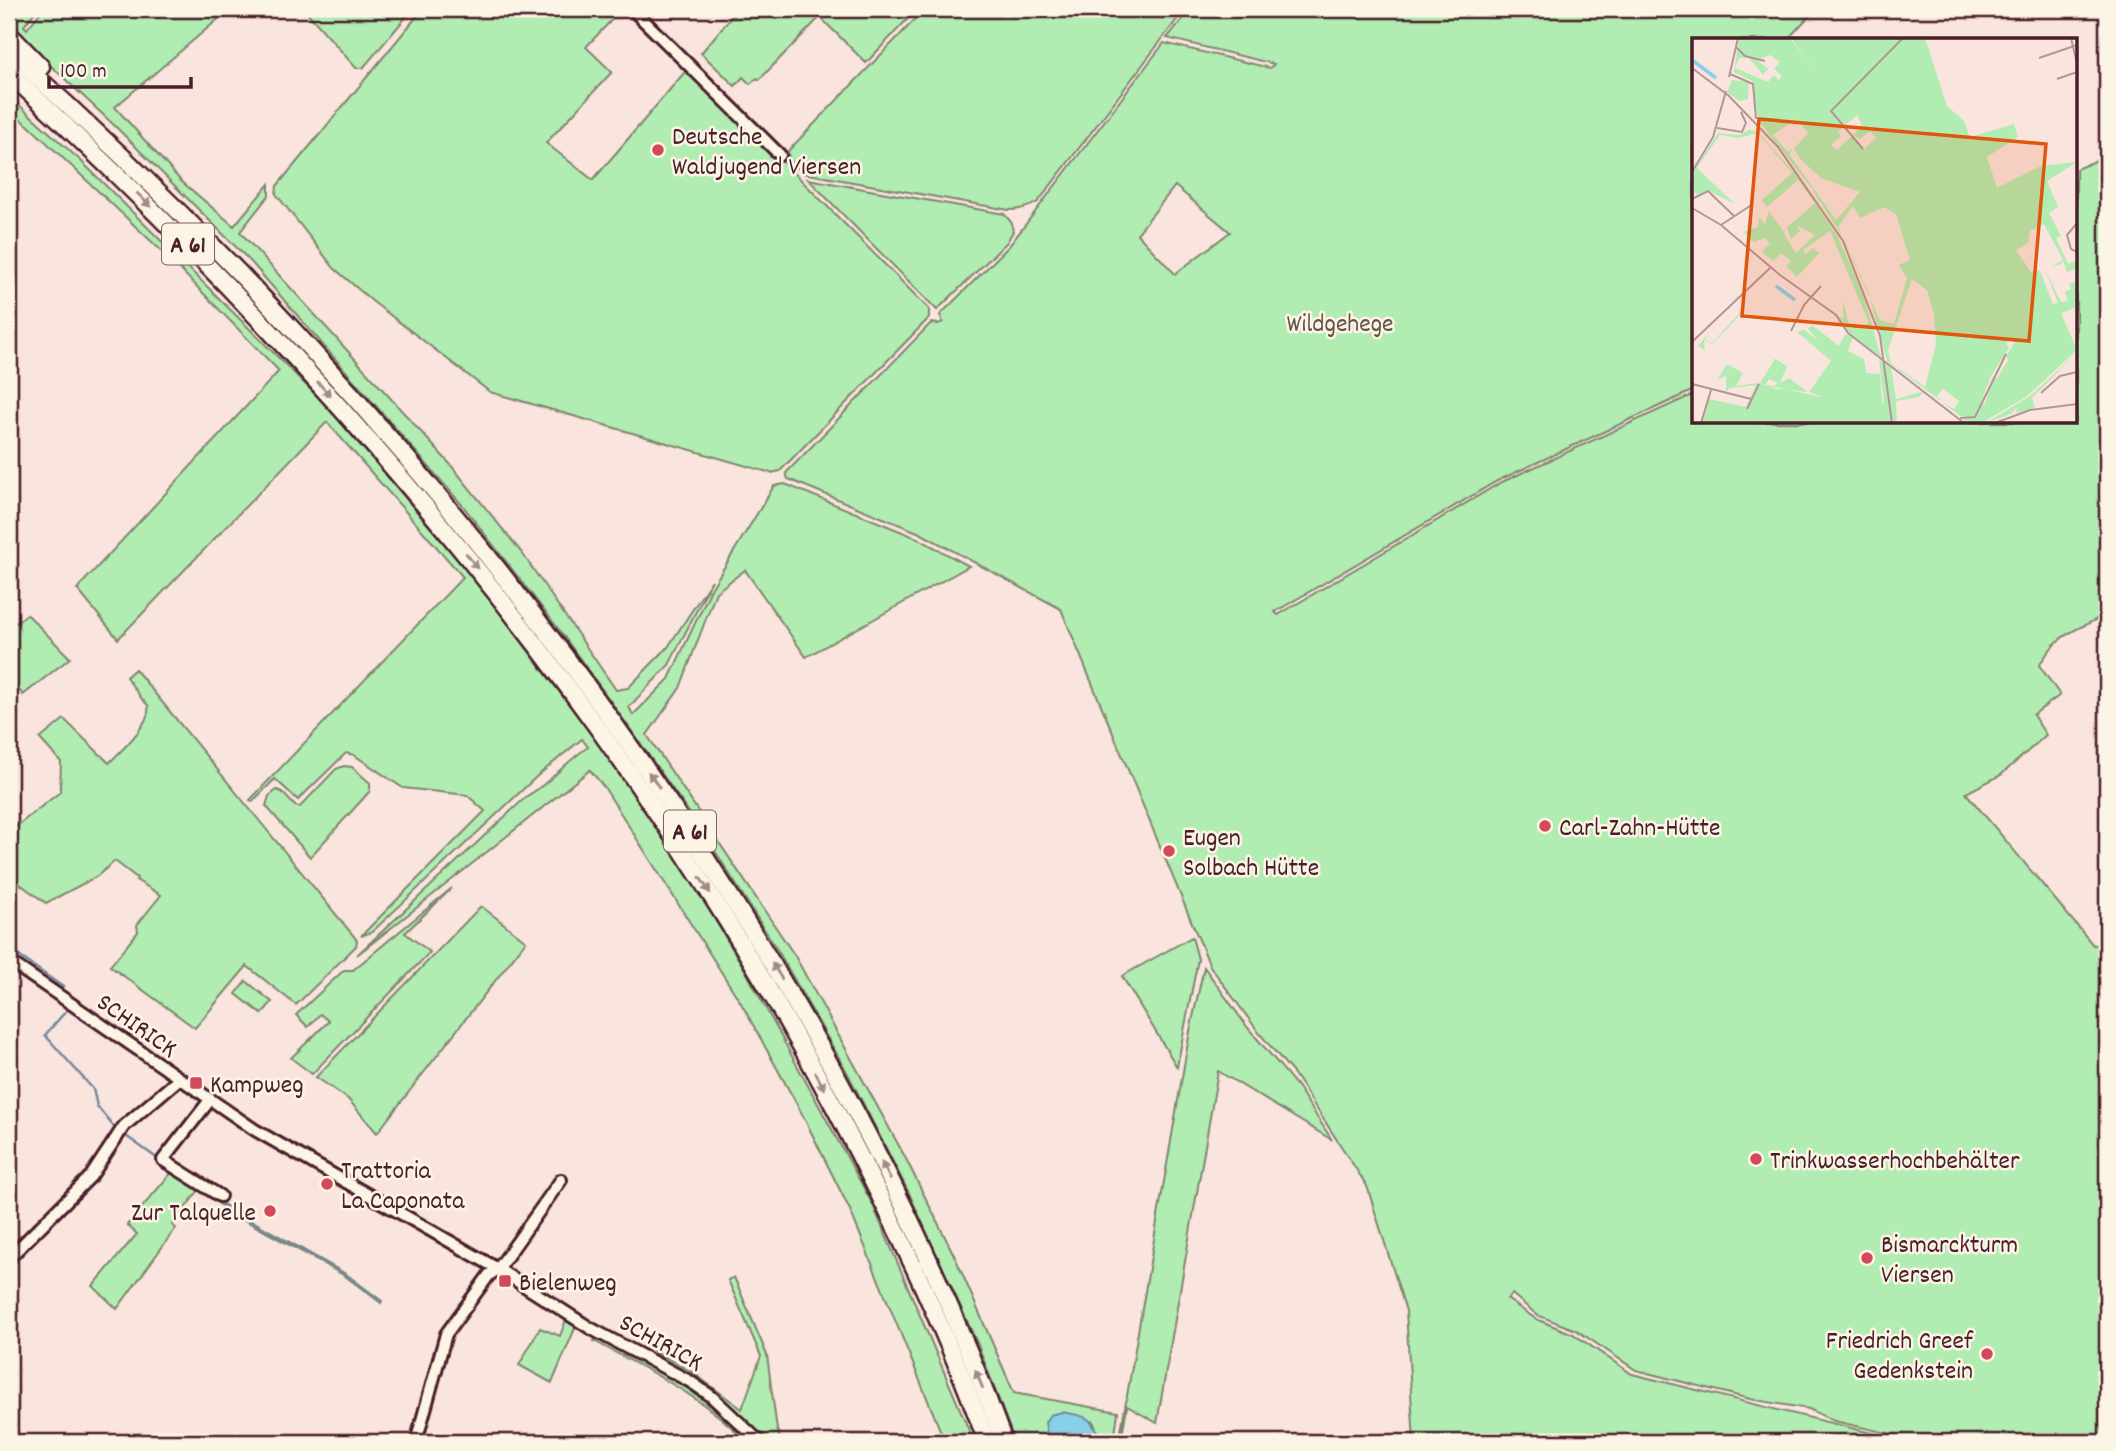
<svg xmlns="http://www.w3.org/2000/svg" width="2116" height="1451" viewBox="0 0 2116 1451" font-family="Dekko,sans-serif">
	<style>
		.green { fill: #b1edb2; stroke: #7e866e; stroke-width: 2; fill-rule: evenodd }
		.water { fill: #87d0e8; stroke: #6f899c; stroke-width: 2 }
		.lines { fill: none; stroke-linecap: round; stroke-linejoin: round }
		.stream { stroke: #6f899c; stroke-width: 2.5 }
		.minor-casing { stroke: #4a1f2b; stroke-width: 16 }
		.highway-casing { stroke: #4a1f2b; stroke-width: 21 }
		.minor { stroke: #fcf5e5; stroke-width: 10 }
		.highway { stroke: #fcf5e5; stroke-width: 16 }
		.oneway { fill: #a38a88 }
		.poi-dot { fill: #d1495b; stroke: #fcf5e5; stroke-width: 2.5 }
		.labels { text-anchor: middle; stroke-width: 5; stroke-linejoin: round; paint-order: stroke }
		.shield { fill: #fcf5e5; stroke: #7f5f63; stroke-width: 2 }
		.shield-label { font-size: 24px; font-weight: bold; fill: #4a1f2b }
		.poi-label { font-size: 26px; fill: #4a1f2b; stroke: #fcf5e5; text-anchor: start }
		.park-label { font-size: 26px; fill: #64524d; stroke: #fcf5e5 }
		.street-label { font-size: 26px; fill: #4a1f2b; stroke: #fcf5e5 }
		.inset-river { fill: none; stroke: #87d0e8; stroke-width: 3.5 }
		.inset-road { fill: none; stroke: #b49596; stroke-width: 2 }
		.view { fill: #e0560e; fill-opacity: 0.15; stroke: #e0560e; stroke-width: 3.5 }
		.inset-edge { fill: none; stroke: #4a1f2b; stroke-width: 3.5 }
	</style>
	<rect width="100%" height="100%" fill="#fae4de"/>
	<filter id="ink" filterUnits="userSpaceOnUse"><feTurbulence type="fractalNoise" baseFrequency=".0143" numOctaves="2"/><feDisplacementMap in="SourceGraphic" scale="14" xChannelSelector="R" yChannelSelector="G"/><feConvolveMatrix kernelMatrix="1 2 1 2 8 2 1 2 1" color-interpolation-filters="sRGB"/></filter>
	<g filter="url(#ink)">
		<g class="green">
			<path d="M 9,9 L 37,9 L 24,26 L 27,29 L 43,9 L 230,9 L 115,107 L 181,181 L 234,226 L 269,184 L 269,195 L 240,232 L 450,464 L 522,553 L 616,690 L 628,688 L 668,647 L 712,580 L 669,665 L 629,707 L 633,715 L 669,679 L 711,589 L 774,486 L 785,484 L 917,538 L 969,566 L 806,657 L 745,570 L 716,592 L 680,688 L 647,735 L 795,956 L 904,1155 L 955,1257 L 1014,1393 L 1118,1412 L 1114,1442 L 1101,1442 L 1093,1421 L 1047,1438 L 1048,1442 L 1015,1442 L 978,1345 L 908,1191 L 846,1070 L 778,951 L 705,835 L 609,699 L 557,627 L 463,506 L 251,262 L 115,126 L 14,31 L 9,24 Z"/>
			<path d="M 304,9 L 413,9 L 363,68 L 356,68 Z"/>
			<path d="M 423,9 L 622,9 L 586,47 L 612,72 L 546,143 L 593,180 L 689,67 L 929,309 L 929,318 L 780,471 L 771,473 L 490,392 L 372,301 L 334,268 L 276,194 L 277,186 Z"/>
			<path d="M 738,9 L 917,9 L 866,63 L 820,17 L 759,80 L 757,78 L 750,84 L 743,77 L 735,86 L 701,53 Z"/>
			<path d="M 925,9 L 1185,9 L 1038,202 C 1028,208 1020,210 1009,210 L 803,173 L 789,159 L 788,151 Z"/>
			<path d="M 1191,9 L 1821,9 L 1810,15 L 1787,40 L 1694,40 L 1694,390 L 1497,481 L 1275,612 L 1278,615 L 1500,483 L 1694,394 L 1694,422 L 2076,422 L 2076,169 L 2107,156 L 2107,613 C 2092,624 2070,629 2057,642 C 2050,648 2045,657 2039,665 L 2060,695 L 2033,715 L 2046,735 L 2001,775 L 1966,793 L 2093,945 L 2107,944 L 2107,1442 L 1927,1442 L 1834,1421 L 1809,1409 L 1750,1399 L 1636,1370 L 1576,1330 L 1537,1315 L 1512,1294 L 1507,1299 L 1536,1319 L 1573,1334 L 1632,1374 L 1908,1442 L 1414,1442 L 1406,1311 L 1367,1186 L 1294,1074 L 1260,1034 L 1210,966 L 1061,609 L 920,533 L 788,479 L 786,473 L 931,323 L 938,324 L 943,322 L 940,315 L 1009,246 L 1164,43 L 1270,68 L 1274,64 L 1167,38 ZM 1175,186 L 1230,232 L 1175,274 L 1137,234 Z"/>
			<path d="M 9,96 L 81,161 L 329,408 L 475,580 L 652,815 L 745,970 L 872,1203 L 974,1442 L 945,1442 L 850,1210 L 800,1110 L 741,1003 L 604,787 L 590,770 L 357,955 L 527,796 C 551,783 565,762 588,747 L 582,739 L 536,777 L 372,932 L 361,936 L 485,811 L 467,795 L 403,788 L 354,755 L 346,753 L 298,800 L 275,779 L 252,802 L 250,800 L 463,577 L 327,422 L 118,639 L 77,589 L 279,371 L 169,258 L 28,125 L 9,111 Z"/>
			<path d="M 808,179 L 1004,214 L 1011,222 L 1013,231 L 1007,242 L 937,310 Z"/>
			<path d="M 27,614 L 70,658 L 23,695 L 9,677 L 9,628 Z"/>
			<path d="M 135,669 L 357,940 L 356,946 L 296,1005 L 247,966 L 195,1028 L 110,966 L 138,932 L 137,925 L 161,895 L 136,880 L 137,878 L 115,861 L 96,877 L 46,903 L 9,876 L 9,832 L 60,792 L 61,762 L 40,739 L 64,719 L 109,763 C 122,750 152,723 148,705 L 142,699 L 126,677 Z"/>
			<path d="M 344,766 L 352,767 L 370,783 L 370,791 L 310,857 L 266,806 L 269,796 L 277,790 L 282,792 L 295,806 L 300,807 L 336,769 Z"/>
			<path d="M 452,888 L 405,933 L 430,952 L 312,1074 L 291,1058 L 329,1021 L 320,1014 L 308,1027 L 296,1015 L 344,970 L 353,970 Z"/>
			<path d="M 481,906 L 526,941 L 377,1133 L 348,1099 L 316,1077 Z"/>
			<path d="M 1192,937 L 1198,959 L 1177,1067 L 1122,976 Z"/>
			<path d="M 1204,967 L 1248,1028 L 1297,1086 L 1332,1140 L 1218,1071 L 1157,1423 L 1127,1406 L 1121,1442 L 1119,1442 L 1190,1031 Z"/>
			<path d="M 246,981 L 272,1002 L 262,1014 L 236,994 Z"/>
			<path d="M 172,1172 L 231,1209 L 346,1274 L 382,1301 L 381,1303 L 345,1276 L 230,1212 L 199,1190 L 172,1225 L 176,1228 L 117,1309 L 93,1286 L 137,1234 L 127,1225 Z"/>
			<path d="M 734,1277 L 767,1355 L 777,1430 L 782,1442 L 765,1442 L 652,1350 L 692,1372 L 742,1409 L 761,1356 L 728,1280 Z"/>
			<path d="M 566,1320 L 576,1326 L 552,1383 L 519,1365 L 540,1328 L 560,1336 Z"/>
			<path d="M 596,1339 C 621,1352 649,1364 674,1380 C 702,1397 727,1419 751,1442 L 747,1442 C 702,1395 650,1372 594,1341 Z"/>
		</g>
		<path class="water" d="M 1062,1412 C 1089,1417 1091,1416 1101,1442 L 1048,1442 L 1045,1422 L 1050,1415 Z"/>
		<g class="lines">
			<g class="stream">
				<path d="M 9,949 L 63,987"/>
				<path d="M 66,1011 L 45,1035 L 93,1089 L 97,1106 L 114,1127"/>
				<path d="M 126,1136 L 158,1159"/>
				<path d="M 196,1187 L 231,1211 L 346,1275 L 381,1301"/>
			</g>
			<defs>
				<g id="minor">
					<path d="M 632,9 L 780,155"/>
					<path d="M 9,961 L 255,1130 L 498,1269 L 590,1328 L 691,1382 L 711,1396 L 760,1442"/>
					<path d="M 210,1100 L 163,1160 L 220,1196"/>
					<path d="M 9,1258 L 91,1176 L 124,1126 L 179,1079"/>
					<path d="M 416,1442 L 446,1334 L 489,1275 L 498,1269 L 561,1180"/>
				</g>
				<g id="highway">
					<path d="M 9,34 L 41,67"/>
					<path d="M 9,52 C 245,262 456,497 637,756 C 786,969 914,1198 1004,1442"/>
					<path d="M 9,73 C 336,373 626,715 835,1108 C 892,1216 945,1327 987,1442"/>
				</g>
			</defs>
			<use href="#minor" class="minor-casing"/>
			<use href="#highway" class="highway-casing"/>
			<use href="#minor" class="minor"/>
			<use href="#highway" class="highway"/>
		</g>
		<defs><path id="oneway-solid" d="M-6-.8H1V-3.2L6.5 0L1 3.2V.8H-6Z" transform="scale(1.75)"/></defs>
		<g class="oneway">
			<use href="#oneway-solid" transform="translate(144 200) rotate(45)"/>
			<use href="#oneway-solid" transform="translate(324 389) rotate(48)"/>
			<use href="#oneway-solid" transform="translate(472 561) rotate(52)"/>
			<use href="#oneway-solid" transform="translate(654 780) rotate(-125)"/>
			<use href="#oneway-solid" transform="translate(705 885) rotate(57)"/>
			<use href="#oneway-solid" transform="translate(777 971) rotate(-121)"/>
			<use href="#oneway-solid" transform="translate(820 1081) rotate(62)"/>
			<use href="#oneway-solid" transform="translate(886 1171) rotate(-117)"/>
			<use href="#oneway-solid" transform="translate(979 1379) rotate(-112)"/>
		</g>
	</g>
	<g class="poi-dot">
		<circle cx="658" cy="150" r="7"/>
		<circle cx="1545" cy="826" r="7"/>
		<circle cx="1169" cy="851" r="7"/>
		<rect x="189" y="1076" width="14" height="14" rx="3.5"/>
		<circle cx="1756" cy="1159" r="7"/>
		<circle cx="327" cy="1184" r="7"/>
		<circle cx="270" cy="1211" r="7"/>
		<circle cx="1867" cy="1258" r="7"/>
		<rect x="498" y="1274" width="14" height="14" rx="3.5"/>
		<circle cx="1987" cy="1354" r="7"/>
	</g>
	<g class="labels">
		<g class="shield">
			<rect x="162" y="223.5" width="52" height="41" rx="5"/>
			<rect x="664" y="810.5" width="52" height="41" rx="5"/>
		</g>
		<g class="shield-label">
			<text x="188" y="252">A 61</text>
			<text x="690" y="839">A 61</text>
		</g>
		<g class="poi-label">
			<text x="672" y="144">Deutsche<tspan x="672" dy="30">Waldjugend Viersen</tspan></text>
			<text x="1559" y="835">Carl-Zahn-Hütte</text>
			<text x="1183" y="845">Eugen<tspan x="1183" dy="30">Solbach Hütte</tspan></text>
			<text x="210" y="1092">Kampweg</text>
			<text x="1770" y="1168">Trinkwasserhochbehälter</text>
			<text x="341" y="1178">Trattoria<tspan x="341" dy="30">La Caponata</tspan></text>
			<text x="256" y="1220" text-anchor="end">Zur Talquelle</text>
			<text x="1881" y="1252">Bismarckturm<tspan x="1881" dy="30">Viersen</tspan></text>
			<text x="519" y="1290">Bielenweg</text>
			<text x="1973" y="1348" text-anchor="end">Friedrich Greef<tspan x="1973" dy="30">Gedenkstein</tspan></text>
		</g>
		<g class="park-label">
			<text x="1340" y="331">Wildgehege</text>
		</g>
		<g class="street-label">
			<text transform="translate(138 1024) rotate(35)" y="9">SCHIRICK</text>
			<text transform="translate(662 1341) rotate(29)" y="9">SCHIRICK</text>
		</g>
	</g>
	<g transform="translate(1692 38)">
		<rect width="385" height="385" fill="#fae4de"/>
		<path d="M 47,0 L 98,0 L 124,34 L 99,0 L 233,0 L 255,68 L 272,83 L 278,99 L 322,86 L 326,99 L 295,119 L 305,150 L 349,128 L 385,124 L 355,143 L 366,169 L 357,175 L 369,198 L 364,200 L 376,226 L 383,223 L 385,231 L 375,234 L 371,223 L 369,226 L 359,229 L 371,222 L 352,186 L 338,193 L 336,205 L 324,212 L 339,234 L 348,233 L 361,266 L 366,265 L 353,231 L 369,264 L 376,263 L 373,254 L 379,251 L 377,246 L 385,243 L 385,269 L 369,275 L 385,312 L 335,358 L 290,385 L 274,385 L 271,381 L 280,379 L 268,378 L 250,364 L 262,371 L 267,363 L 251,351 L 245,358 L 249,363 L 195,323 L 176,253 L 153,203 L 118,148 L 66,82 L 60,43 L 42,34 ZM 78,17 L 88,24 L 82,31 L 90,38 L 87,42 L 82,37 L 76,44 L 43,30 L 47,20 L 57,20 L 71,37 L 76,31 L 65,22 ZM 165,77 L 170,88 L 161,97 L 168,101 L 178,93 L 184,100 L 172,111 L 160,98 L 145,112 L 139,107 L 149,98 L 146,94 ZM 104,81 L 116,95 L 102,111 L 109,122 L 129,140 L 168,154 L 144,182 L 97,116 L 101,109 L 96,114 L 81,97 ZM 161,168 L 168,180 L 192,169 L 204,176 L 218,222 L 207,227 L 215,240 L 202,286 L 188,282 L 146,189 ZM 220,241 L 235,252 L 242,276 L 244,306 L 233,349 L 199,325 L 196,312 ZM 320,302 L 323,304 L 314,318 L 316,322 L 305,340 L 301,338 L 293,366 L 288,367 L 299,338 L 317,310 L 314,305 ZM 40,42 L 57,44 L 56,61 L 47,63 L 35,54 ZM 57,92 L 66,94 L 107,140 L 146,199 L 171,255 L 189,319 L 156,294 L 139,272 L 151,281 L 151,263 L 158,290 L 177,285 L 138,193 L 111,212 L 114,216 L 121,210 L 127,215 L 105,239 L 94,228 L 99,223 L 89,215 L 81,223 L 70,214 L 78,205 L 73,200 L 62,204 L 51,194 L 66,189 L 67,179 L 73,186 L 77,173 L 91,193 L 123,165 L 106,142 L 75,169 L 70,162 L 100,135 L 66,95 L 46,100 L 28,97 L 5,130 L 43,166 L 15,152 L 6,157 L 0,152 L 0,136 L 26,95 L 47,97 ZM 105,187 L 123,197 L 104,215 L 91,194 L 95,190 L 99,201 L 108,193 ZM 53,269 L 50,274 L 35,291 L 95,328 L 88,345 L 97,340 L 116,354 L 80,350 L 86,345 L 77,341 L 73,347 L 68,345 L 83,321 L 35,291 L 20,306 L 12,302 L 13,313 L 6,308 L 17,295 L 13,302 L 20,305 ZM 120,287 L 147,308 L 153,296 L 161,299 L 156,313 L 172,321 L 174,335 L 188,336 L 190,364 L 192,365 L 187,321 L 199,329 L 204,361 L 232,353 L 227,359 L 204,363 L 205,385 L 50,385 L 51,380 L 49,385 L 10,385 L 17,361 L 54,369 L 64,347 L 37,350 L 34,354 L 34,338 L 25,342 L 35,326 L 51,335 L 44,348 L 66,345 L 133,360 L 117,354 L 139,323 L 105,294 L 112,292 L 127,303 L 116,291 ZM 385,315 L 340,360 L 343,370 L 324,375 L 325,369 L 319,376 L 294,385 L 338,358 Z" fill="#b1edb2" fill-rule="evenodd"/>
		<path class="inset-river" d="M 0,22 L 24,40M 84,248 L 103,262"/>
		<path class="inset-road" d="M 379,0 L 385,26M 44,9 L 53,18 L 73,23M 347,20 L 385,7M 0,30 L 37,58 L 86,109 L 151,203 L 188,298 L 200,385M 38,36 L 61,46 L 64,81M 37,39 L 46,0M 365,41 L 385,34M 25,90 L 50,94 L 54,85 L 49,74M 171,111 L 139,73 L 211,0M 0,134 L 21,99 L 34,53M 0,161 L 16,153 L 42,178M 0,170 L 29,187 L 88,237 L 144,277 L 156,295 L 272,385M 385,185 L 375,197 L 379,211 L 385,214M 29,187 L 61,166M 99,293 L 112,267 L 129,248M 0,304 L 78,230M 0,346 L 59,361M 349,355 L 368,338 L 385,334M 55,371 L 67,346M 268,380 L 283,379 L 314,316M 9,385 L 19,352M 303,385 L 338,372 L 385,366"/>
		<path class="view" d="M 67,81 L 354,106 L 337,303 L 50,278 Z"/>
		<rect width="385" height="385" class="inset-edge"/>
	</g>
	<rect width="2116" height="1451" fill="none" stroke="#fcf5e5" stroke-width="35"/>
	<rect x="18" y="18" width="2081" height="1416" fill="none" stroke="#4a1f2b" stroke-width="2.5" filter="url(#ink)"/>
	<path d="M49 77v10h142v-10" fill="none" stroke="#4a1f2b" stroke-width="3.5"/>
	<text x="60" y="77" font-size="21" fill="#4a1f2b" stroke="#fcf5e5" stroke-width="5" paint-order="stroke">100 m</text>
</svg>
